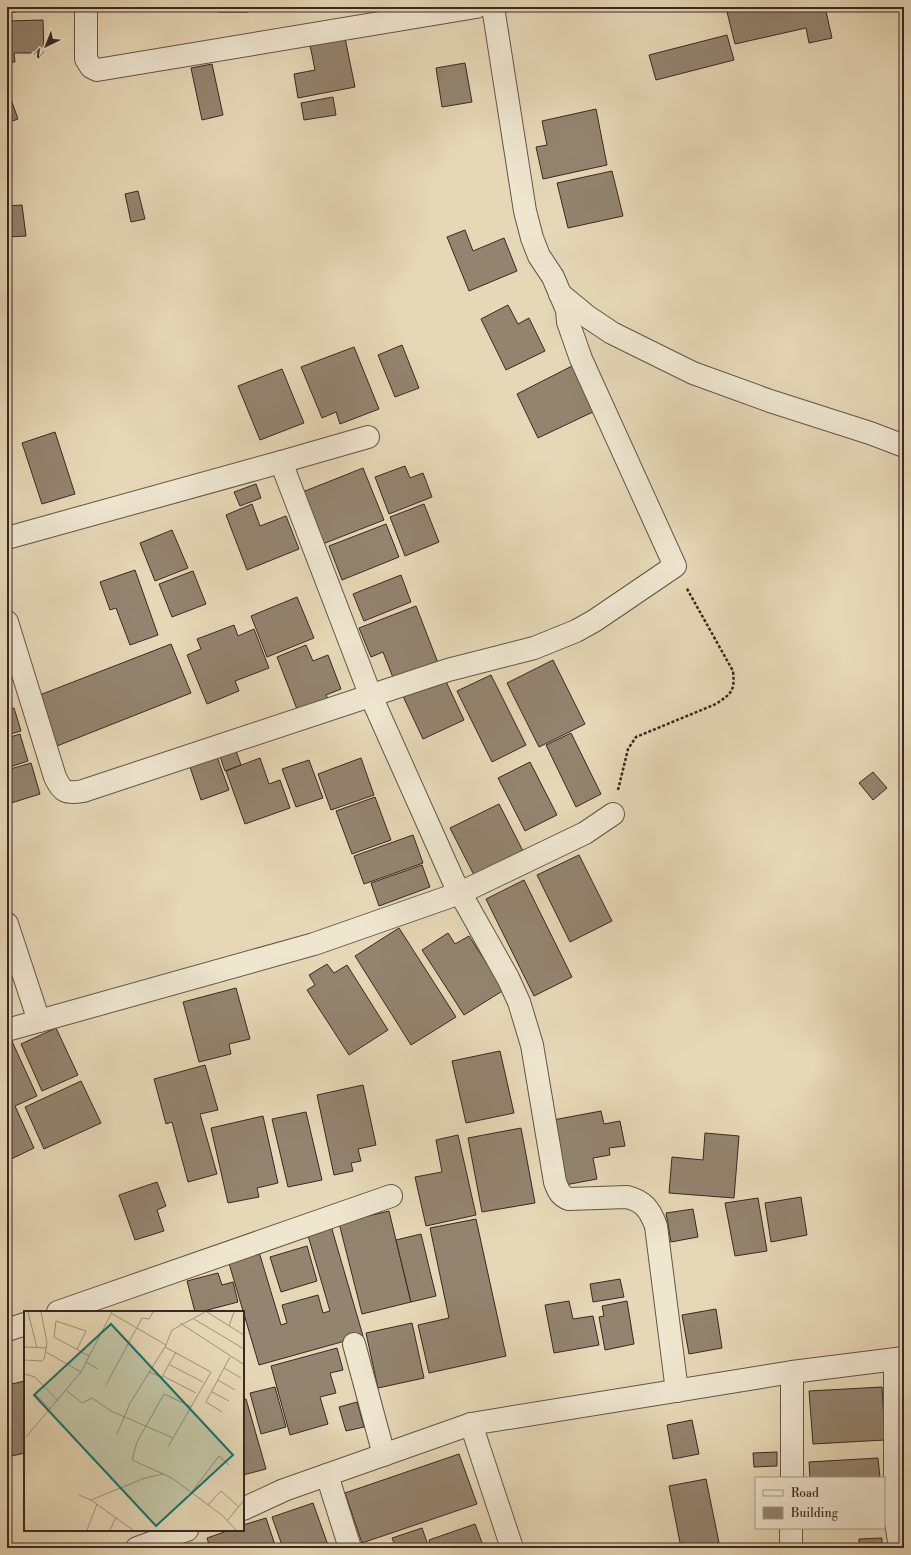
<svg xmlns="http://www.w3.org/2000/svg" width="911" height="1555" viewBox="0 0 911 1555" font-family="'Libre Bodoni',serif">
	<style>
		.building { fill: #93846f; stroke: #392822 }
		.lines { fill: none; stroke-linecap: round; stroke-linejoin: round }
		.minor-casing { stroke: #645447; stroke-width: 24 }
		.path { stroke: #392822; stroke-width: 2.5; stroke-dasharray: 3 2; stroke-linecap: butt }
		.minor { stroke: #efe6d0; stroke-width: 22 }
		.inset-road { fill: none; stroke: #a1927b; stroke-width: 1 }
		.view { fill: #0f766e; fill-opacity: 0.15; stroke: #0f766e; stroke-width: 2 }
		.inset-edge { fill: none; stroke: #392822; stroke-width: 2 }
	</style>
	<rect width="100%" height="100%" fill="#e6d8b6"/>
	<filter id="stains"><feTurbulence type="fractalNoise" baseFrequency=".005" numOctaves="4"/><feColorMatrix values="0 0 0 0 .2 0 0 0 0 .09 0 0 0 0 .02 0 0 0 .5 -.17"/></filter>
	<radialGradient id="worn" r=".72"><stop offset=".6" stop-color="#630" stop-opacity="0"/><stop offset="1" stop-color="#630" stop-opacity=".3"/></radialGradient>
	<g class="building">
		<rect x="7" y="7" width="9" height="5"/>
		<rect x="219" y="7" width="28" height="5"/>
		<path d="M 732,7 L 825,7 L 832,38 L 809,43 L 806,28 L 735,44 L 726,8 Z"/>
		<path d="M 43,20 L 44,53 L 14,53 L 15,62 L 7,62 L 7,21 Z"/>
		<path d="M 344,33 L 355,87 L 298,98 L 294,74 L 315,70 L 309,40 Z"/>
		<path d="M 727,35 L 734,60 L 656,80 L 649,55 Z"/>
		<path d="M 465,63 L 472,102 L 442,107 L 436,68 Z"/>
		<path d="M 212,64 L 223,115 L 202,120 L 191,68 Z"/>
		<path d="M 7,88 L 18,119 L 7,123 Z"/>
		<path d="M 333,97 L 336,115 L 304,120 L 301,103 Z"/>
		<path d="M 596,109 L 607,165 L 543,179 L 536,147 L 547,145 L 542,121 Z"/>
		<path d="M 612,171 L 623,216 L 568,228 L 557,183 Z"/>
		<path d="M 138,191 L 145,219 L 131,222 L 125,194 Z"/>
		<path d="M 22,205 L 26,236 L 7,237 L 7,206 Z"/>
		<path d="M 465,230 L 473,251 L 504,238 L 517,271 L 469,291 L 447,237 Z"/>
		<path d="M 508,305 L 518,324 L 529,318 L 545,351 L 506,370 L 481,319 Z"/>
		<path d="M 402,345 L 419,388 L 395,397 L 378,355 Z"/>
		<path d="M 354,347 L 379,409 L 340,424 L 336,412 L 322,418 L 301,367 Z"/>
		<path d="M 572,366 L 595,411 L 538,438 L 517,394 Z"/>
		<path d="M 282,369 L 304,423 L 260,440 L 238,386 Z"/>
		<path d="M 55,432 L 75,494 L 42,504 L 22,443 Z"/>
		<path d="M 405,466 L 410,478 L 423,473 L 432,497 L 389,514 L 375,477 Z"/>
		<path d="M 363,468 L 384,520 L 320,545 L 300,493 Z"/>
		<path d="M 256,484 L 261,498 L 240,506 L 234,492 Z"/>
		<path d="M 252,504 L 260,526 L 286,516 L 299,549 L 247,570 L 226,515 Z"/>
		<path d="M 424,504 L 439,542 L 405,556 L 390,517 Z"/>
		<path d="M 386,524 L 399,557 L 342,580 L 329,546 Z"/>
		<path d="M 172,530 L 188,568 L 155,581 L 140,543 Z"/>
		<path d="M 135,570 L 158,635 L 130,645 L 116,608 L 110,610 L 100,582 Z"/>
		<path d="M 193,571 L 206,604 L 172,617 L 159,584 Z"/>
		<path d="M 401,575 L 411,602 L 364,621 L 353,594 Z"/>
		<path d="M 297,597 L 314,638 L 267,657 L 251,616 Z"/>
		<path d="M 416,606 L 438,663 L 394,680 L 383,652 L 371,657 L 359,628 Z"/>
		<path d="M 234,625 L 238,636 L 254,629 L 269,668 L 235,681 L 239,691 L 207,704 L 187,655 L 201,649 L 197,639 Z"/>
		<path d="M 171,644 L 191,693 L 57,746 L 37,696 Z"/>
		<path d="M 306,645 L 313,661 L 328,655 L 341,689 L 326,695 L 331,705 L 300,717 L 277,657 Z"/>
		<path d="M 553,660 L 585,724 L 539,747 L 507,683 Z"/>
		<path d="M 442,673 L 464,720 L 423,739 L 401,692 Z"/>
		<path d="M 491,675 L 526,745 L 492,762 L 457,691 Z"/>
		<path d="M 14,708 L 21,731 L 7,735 L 7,710 Z"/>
		<path d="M 571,733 L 601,794 L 576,807 L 546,745 Z"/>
		<path d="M 20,734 L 28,761 L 7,768 L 7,738 Z"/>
		<path d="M 233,742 L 241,765 L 225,771 L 217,748 Z"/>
		<path d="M 216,754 L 229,790 L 201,800 L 189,764 Z"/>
		<path d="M 260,758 L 269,784 L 280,780 L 290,808 L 245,824 L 226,771 Z"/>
		<path d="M 361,758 L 374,795 L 331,810 L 318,774 Z"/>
		<path d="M 309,760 L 323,798 L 296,807 L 282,769 Z"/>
		<path d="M 530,762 L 557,815 L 525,831 L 498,778 Z"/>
		<path d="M 31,763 L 40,794 L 8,804 L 7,770 Z"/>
		<path d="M 873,772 L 887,788 L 873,800 L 859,783 Z"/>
		<path d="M 375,797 L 391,840 L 352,854 L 336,811 Z"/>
		<path d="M 499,804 L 524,853 L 475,877 L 450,828 Z"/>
		<path d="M 413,835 L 423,863 L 364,884 L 354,856 Z"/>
		<path d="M 579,855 L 612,921 L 570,942 L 537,875 Z"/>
		<path d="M 422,865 L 430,887 L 379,906 L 371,883 Z"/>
		<path d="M 524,880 L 572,977 L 534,996 L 486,899 Z"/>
		<path d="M 399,928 L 456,1017 L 411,1045 L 355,956 Z"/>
		<path d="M 448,933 L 455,944 L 469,936 L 504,990 L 464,1015 L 422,950 Z"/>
		<path d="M 327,964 L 334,973 L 347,965 L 388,1030 L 349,1055 L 307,990 L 315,985 L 309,975 Z"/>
		<path d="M 236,988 L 250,1039 L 229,1044 L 231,1054 L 199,1062 L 183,1002 Z"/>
		<path d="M 56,1028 L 78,1075 L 42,1091 L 21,1044 Z"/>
		<path d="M 10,1037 L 37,1096 L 15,1106 L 34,1148 L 7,1161 L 7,1039 Z"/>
		<path d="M 500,1051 L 514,1113 L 466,1123 L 452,1061 Z"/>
		<path d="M 205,1065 L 218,1110 L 200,1114 L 217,1174 L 188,1182 L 172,1122 L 166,1124 L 154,1079 Z"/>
		<path d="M 81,1081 L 101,1123 L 44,1149 L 25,1107 Z"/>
		<path d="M 363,1085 L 376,1145 L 358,1149 L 361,1161 L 351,1163 L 353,1171 L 334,1175 L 317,1095 Z"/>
		<path d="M 601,1111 L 604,1124 L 620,1121 L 625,1146 L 609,1148 L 610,1155 L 593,1158 L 597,1179 L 565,1185 L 553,1120 Z"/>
		<path d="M 306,1112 L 322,1180 L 288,1187 L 272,1119 Z"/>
		<path d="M 263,1116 L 278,1183 L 257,1188 L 259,1197 L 228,1203 L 211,1128 Z"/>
		<path d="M 521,1128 L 535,1203 L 482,1212 L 468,1138 Z"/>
		<path d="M 705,1133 L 739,1136 L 734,1198 L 669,1193 L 672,1157 L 703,1160 Z"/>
		<path d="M 458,1135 L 476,1215 L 426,1226 L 415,1177 L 442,1172 L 436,1140 Z"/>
		<path d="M 157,1182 L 166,1206 L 157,1210 L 164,1231 L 135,1240 L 119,1195 Z"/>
		<path d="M 801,1197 L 807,1235 L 771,1242 L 765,1203 Z"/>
		<path d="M 758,1198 L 767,1251 L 735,1256 L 725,1203 Z"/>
		<path d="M 693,1209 L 698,1237 L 671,1242 L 666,1213 Z"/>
		<path d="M 389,1211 L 411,1302 L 362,1314 L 339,1223 Z"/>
		<path d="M 476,1219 L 506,1356 L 429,1373 L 418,1325 L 449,1318 L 430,1228 Z"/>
		<path d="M 331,1226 L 363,1336 L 259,1365 L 228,1260 L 259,1252 L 281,1325 L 287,1323 L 282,1305 L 318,1295 L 323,1313 L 330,1311 L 307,1232 Z"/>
		<path d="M 421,1234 L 436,1296 L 411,1302 L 396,1240 Z"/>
		<path d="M 307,1246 L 317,1281 L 281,1292 L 270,1257 Z"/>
		<path d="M 218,1273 L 222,1285 L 233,1282 L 238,1302 L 200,1312 L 195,1312 L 187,1281 Z"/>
		<path d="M 620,1279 L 624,1297 L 593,1302 L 590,1284 Z"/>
		<path d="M 569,1301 L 573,1319 L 593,1316 L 599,1345 L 554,1353 L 545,1305 Z"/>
		<path d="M 627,1301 L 634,1344 L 605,1350 L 599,1317 L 604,1316 L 602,1306 Z"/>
		<path d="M 716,1309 L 722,1348 L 689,1354 L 682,1315 Z"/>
		<path d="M 412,1323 L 424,1378 L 378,1388 L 366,1333 Z"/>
		<path d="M 337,1348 L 343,1370 L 330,1373 L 336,1393 L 320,1397 L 328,1424 L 290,1435 L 271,1366 Z"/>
		<path d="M 25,1381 L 25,1453 L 7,1457 L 7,1385 Z"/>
		<path d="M 275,1387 L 286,1427 L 261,1434 L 250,1393 Z"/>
		<path d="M 882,1387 L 885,1440 L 813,1444 L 809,1391 Z"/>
		<path d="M 246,1399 L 266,1469 L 243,1475 L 243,1400 Z"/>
		<path d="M 357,1402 L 364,1427 L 346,1431 L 339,1407 Z"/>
		<path d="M 692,1420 L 699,1454 L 673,1459 L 667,1425 Z"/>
		<path d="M 777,1452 L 777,1466 L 754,1467 L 753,1453 Z"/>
		<path d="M 459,1454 L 477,1504 L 362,1543 L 345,1493 Z"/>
		<path d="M 878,1458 L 880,1478 L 810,1478 L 809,1462 Z"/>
		<path d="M 706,1479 L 719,1543 L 693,1548 L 681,1548 L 669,1486 Z"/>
		<path d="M 313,1503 L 329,1548 L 283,1548 L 272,1517 Z"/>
		<path d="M 266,1518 L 276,1548 L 210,1548 L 207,1538 L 230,1530 L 243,1530 L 243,1525 Z"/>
		<path d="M 475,1524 L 484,1548 L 431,1548 L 429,1540 Z"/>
		<path d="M 7,1526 L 13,1547 L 10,1548 L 7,1548 Z"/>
		<path d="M 422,1528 L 429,1548 L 396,1548 L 392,1538 Z"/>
		<path d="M 882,1538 L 882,1548 L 859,1548 L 859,1539 Z"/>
	</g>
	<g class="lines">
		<defs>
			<g id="minor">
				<path d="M 86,7 L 86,59 L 91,67 L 97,70 L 476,7"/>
				<path d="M 560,294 L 588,317 L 612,333 L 693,373 L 770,401 L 870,433 L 904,446"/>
				<path d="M 281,462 L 370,694 L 454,882 L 508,978 L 519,1002 L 532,1045 L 555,1182 C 558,1190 560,1196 569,1199 L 627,1197 C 644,1201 650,1210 656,1226 L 677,1391"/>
				<path d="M 7,538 L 281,462 L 368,437"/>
				<path d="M 7,622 L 55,777 C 62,792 66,794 83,791 L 448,670 L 534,648 L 576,631 L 594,621 L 675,566 L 581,359 L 568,322 L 567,310 L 553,277 L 539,256 L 532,238 L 525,211 L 493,7"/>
				<path d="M 7,924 L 39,1021"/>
				<path d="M 7,1030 L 314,944 L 460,893 L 585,833 L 613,814"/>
				<path d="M 58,1312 L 391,1196"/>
				<path d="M 7,1330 L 25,1324"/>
				<path d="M 354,1344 L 384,1455"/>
				<path d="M 895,1359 L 895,1516 L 900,1548"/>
				<path d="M 471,1424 L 512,1548"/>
				<path d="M 327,1475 L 350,1548"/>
				<path d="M 792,1478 L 792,1372"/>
				<path d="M 243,1509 L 284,1490 L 471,1424 L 792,1372 L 904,1358"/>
				<path d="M 137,1548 L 187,1530"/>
				<path d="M 791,1548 L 791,1528"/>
			</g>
		</defs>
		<use href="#minor" class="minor-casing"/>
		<path class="path" d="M 618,790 L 628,749 L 636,737 L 716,704 C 732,693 735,691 733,671 L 686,587"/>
		<use href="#minor" class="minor"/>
	</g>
	<g transform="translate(24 1311)">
		<rect width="220" height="220" fill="#e6d8b6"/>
		<path class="inset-road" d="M 4,1 L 13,37M 183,1 L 220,24M 87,2 L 142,34M 170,8 L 220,38M 156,12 L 219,53M 205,15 L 210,1M 0,36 L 23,37M 141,36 L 187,61 L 144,136M 53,38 L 62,20 L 32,10 L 30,26 L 65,45M 22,41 L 57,61M 0,49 L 18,50 L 20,48 L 23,32 L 17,1M 62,51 L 74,58M 146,54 L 179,71M 200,57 L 217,67M 125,61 L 138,66 L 152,41M 0,63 L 11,66 L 34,90M 139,65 L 172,82M 194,69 L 211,79M 82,74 L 118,7 L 125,8 L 129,1M 43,80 L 58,92 L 68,87 L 87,100 L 149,127M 188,81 L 205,90M 11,83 L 27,99M 168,96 L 140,83 L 113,131 L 108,149 L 148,167 L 199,205 L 212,219M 198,101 L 182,91 L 206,46M 93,123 L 106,92 L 141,36 L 148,19 L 181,1M 2,126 L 57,61 L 88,1M 167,182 L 195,145 L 205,154M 55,184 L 67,189 L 109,219M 67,189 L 121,167 L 139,163M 184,194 L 197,180 L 215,196M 203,210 L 220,189M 63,219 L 73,193M 86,219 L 92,206"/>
		<path class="view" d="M 87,13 L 209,144 L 132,215 L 10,84 Z"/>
		<rect width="220" height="220" class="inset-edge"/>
	</g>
	<rect width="911" height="1555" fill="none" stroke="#e6d8b6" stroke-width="24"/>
	<rect x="8" y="8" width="895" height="1539" fill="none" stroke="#392822" stroke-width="2"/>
	<rect x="12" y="12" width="887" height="1531" fill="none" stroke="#392822"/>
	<rect x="755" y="1477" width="130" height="52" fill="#efe6d0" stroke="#a69a8a"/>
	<rect x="763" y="1490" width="20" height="6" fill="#efe6d0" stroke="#a69a8a"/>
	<text x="791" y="1497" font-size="12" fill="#392822">Road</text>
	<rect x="763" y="1507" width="20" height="12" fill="#93846f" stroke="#a69a8a"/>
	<text x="791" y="1517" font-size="12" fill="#392822">Building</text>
	<g transform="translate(46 46) rotate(223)" stroke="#efe6d0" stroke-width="3" paint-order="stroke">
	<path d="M0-3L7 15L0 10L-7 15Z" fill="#392822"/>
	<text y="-6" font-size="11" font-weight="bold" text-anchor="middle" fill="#392822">N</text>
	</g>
	<rect width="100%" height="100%" filter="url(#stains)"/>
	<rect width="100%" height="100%" fill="url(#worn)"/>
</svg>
